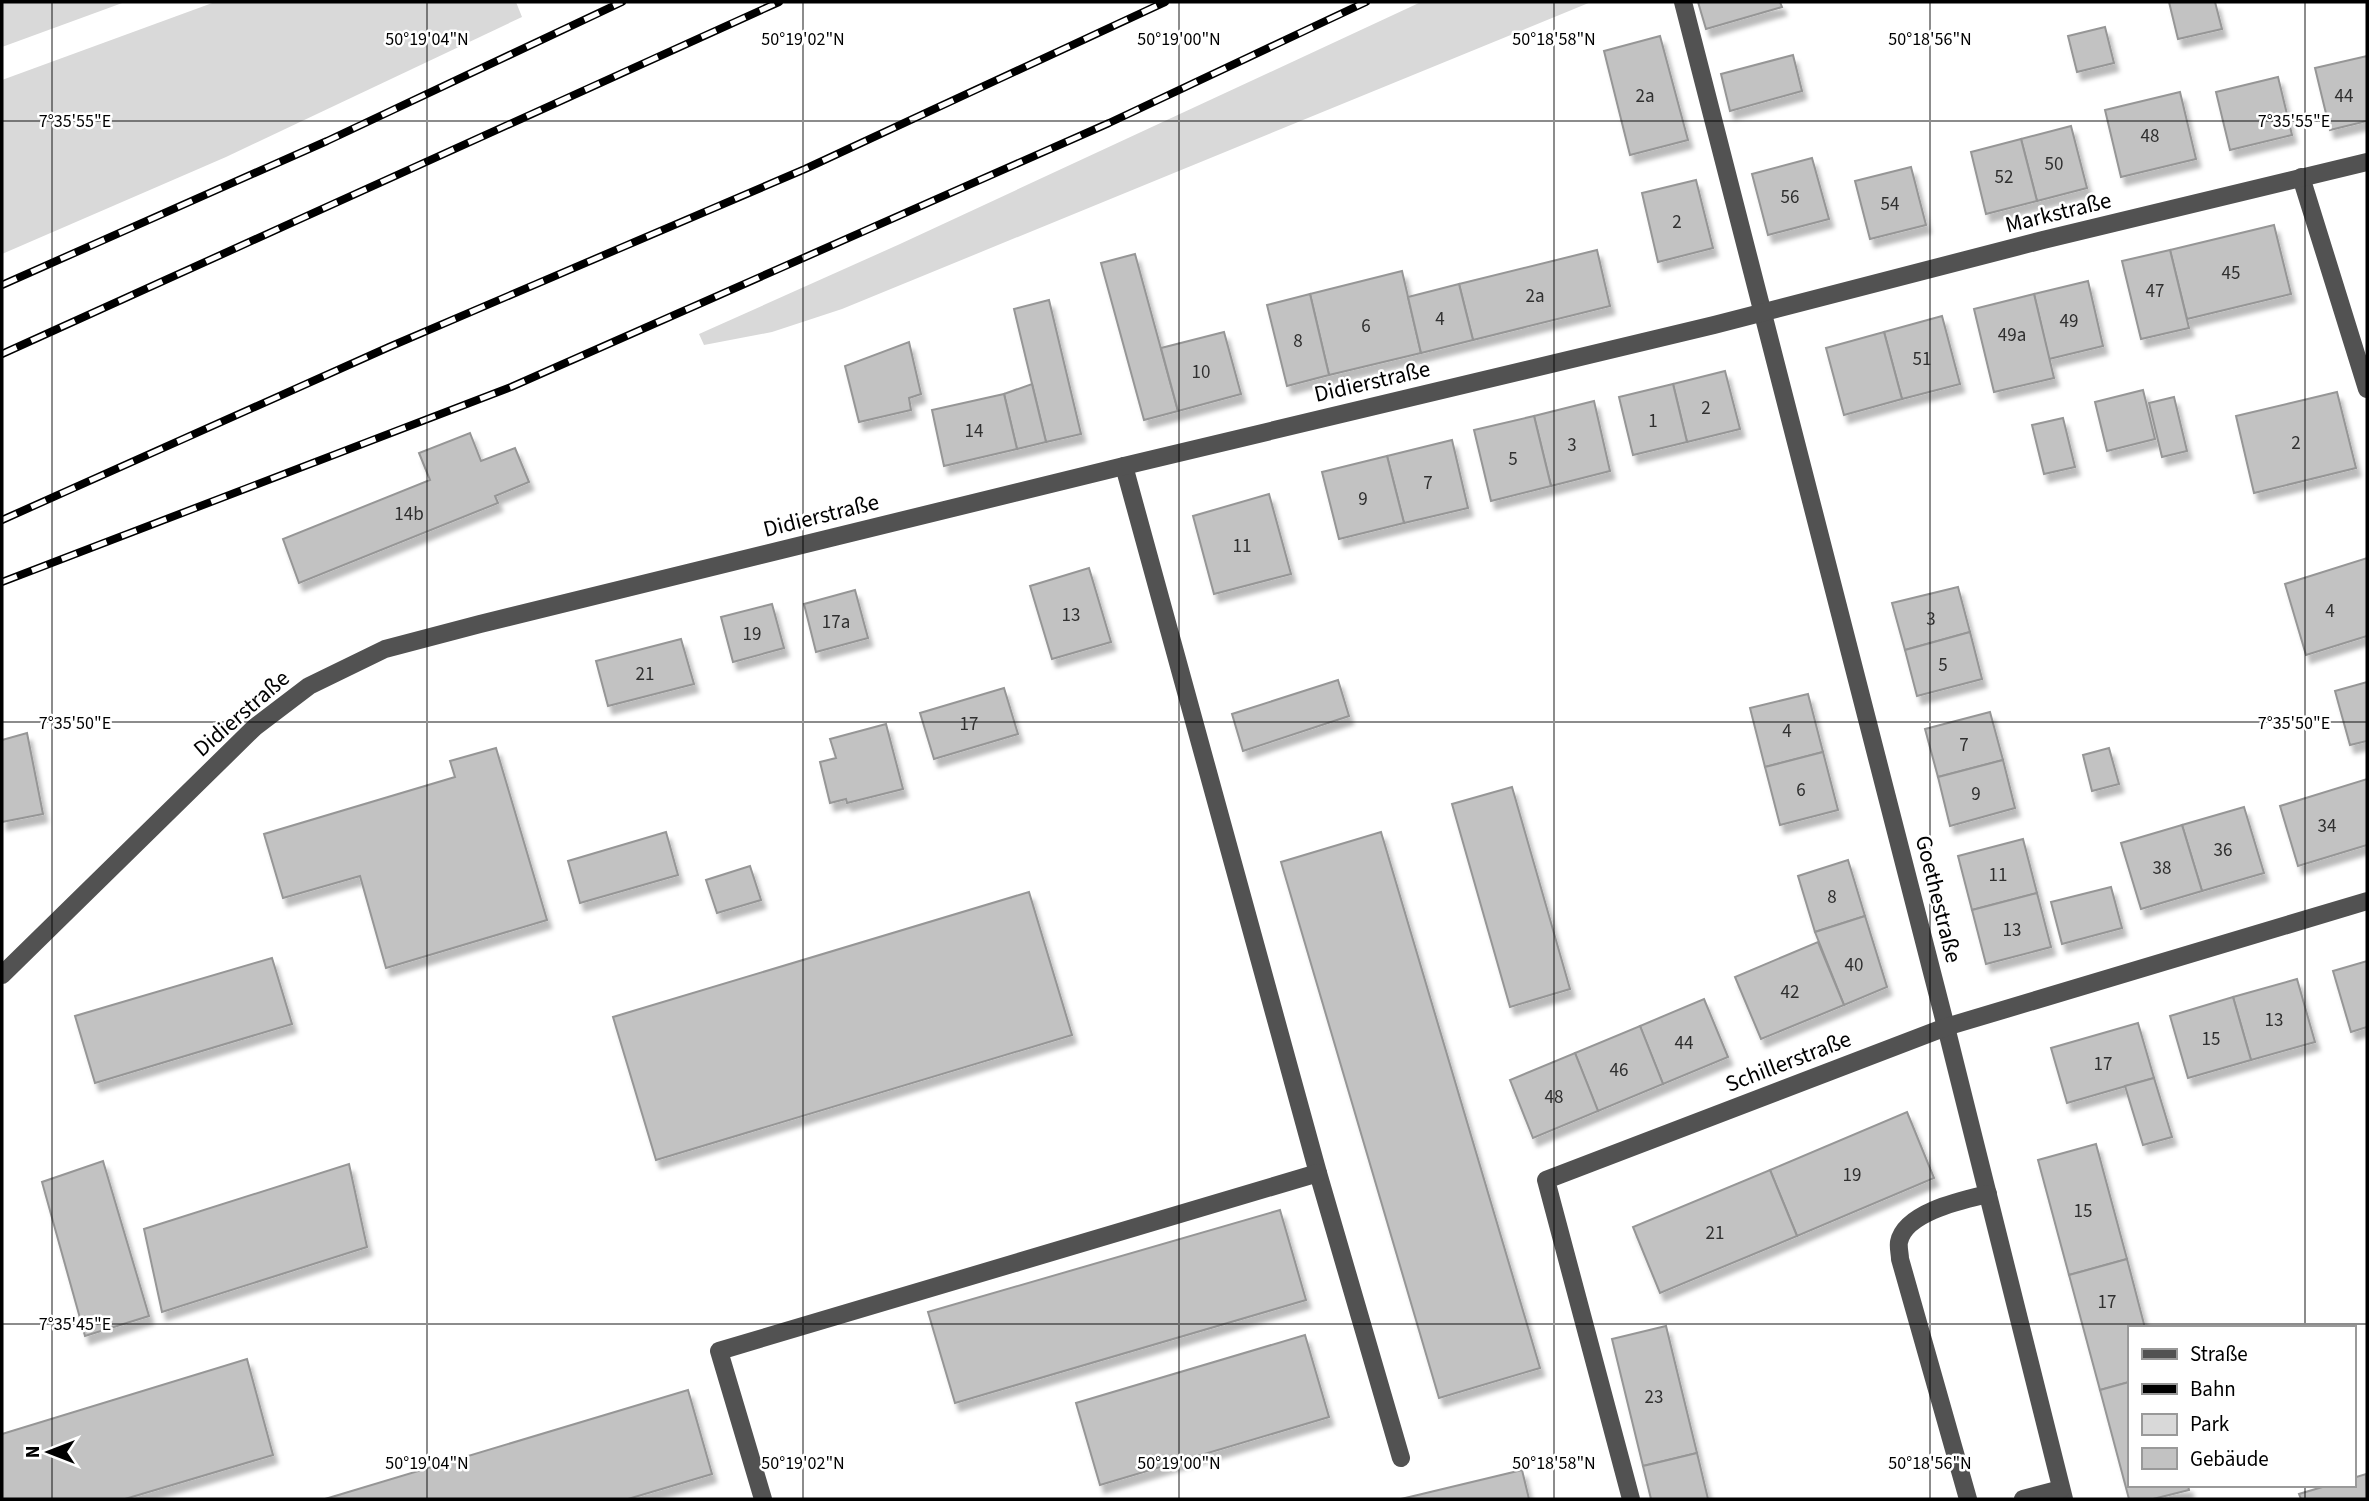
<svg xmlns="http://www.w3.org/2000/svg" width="2369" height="1501" viewBox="0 0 2369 1501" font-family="'Source Sans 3',sans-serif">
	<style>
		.green { fill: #d9d9d9 }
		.building { fill: #c2c2c2; stroke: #969696; stroke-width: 2; filter: url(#shadow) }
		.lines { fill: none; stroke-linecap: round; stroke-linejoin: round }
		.minor { stroke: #525252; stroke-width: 18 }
		.rail-casing { stroke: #000; stroke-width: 8 }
		.rail { stroke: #fff; stroke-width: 5; stroke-dasharray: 16; stroke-linecap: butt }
		.ticks { fill: none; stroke: #000; stroke-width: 2; stroke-opacity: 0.45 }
		.labels { text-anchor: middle; stroke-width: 5; stroke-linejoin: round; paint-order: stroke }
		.number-label { font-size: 19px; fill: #303030 }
		.street-label { font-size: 23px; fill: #000; stroke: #fff }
		.ticks-label { font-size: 18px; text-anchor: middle; fill: #000; stroke: #fff; stroke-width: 5; stroke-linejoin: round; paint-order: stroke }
	</style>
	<defs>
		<filter id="shadow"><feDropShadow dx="4.5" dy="8" stdDeviation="2" flood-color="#0004"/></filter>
	</defs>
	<rect width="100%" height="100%" fill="#fff"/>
	<g class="green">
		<path d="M 2,2 L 125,2 L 2,47 Z"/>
		<path d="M 215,2 L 516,2 L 522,17 L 226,157 L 2,254 L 2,80 Z"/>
		<path d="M 1421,2 L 1591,2 L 842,309 L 772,332 L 704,345 L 699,334 L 900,244 Z"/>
	</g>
	<g class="building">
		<path d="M 1698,2 L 1780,2 L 1782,7 L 1706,29 Z"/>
		<path d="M 2169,2 L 2215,2 L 2222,29 L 2178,39 Z"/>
		<path d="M 2105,27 L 2114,63 L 2077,72 L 2068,36 Z"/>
		<path d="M 1660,36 L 1688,140 L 1630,155 L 1604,51 Z"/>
		<path d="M 1793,55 L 1802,91 L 1730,111 L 1721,74 Z"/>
		<path d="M 2367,56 L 2367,121 L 2330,130 L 2315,68 Z"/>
		<path d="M 2278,77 L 2292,135 L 2230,150 L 2216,92 Z"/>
		<path d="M 2180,92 L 2196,159 L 2121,177 L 2105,110 Z"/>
		<path d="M 2071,126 L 2087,188 L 2037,201 L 2021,139 Z"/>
		<path d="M 2021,139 L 2037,201 L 1986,214 L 1971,152 Z"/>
		<path d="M 1812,158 L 1829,219 L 1768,235 L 1752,174 Z"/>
		<path d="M 1911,167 L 1926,225 L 1870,239 L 1855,181 Z"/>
		<path d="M 1696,180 L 1713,248 L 1658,262 L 1642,193 Z"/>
		<path d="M 2274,225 L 2291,294 L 2187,319 L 2170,250 Z"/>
		<path d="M 1597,250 L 1610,306 L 1473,340 L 1459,284 Z"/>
		<path d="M 2170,250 L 2189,328 L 2141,339 L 2122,261 Z"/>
		<path d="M 1135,254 L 1178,411 L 1144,420 L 1101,263 Z"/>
		<path d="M 1402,271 L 1421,353 L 1329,375 L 1310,294 Z"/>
		<path d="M 2088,281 L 2103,346 L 2049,359 L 2034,294 Z"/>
		<path d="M 1459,284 L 1473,340 L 1421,353 L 1408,297 Z"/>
		<path d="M 1310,294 L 1329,375 L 1287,386 L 1267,305 Z"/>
		<path d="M 2034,294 L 2054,378 L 1994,392 L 1974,309 Z"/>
		<path d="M 1049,300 L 1081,434 L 1046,442 L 1014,309 Z"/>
		<path d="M 1942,316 L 1960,384 L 1902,399 L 1884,332 Z"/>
		<path d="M 1224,332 L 1241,394 L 1178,411 L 1161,348 Z"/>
		<path d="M 1884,332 L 1902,399 L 1844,415 L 1826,348 Z"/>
		<path d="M 909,342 L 921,394 L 909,398 L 911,410 L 859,422 L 845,366 Z"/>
		<path d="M 1725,371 L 1740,429 L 1687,442 L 1673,384 Z"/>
		<path d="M 1032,384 L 1046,442 L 1017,449 L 1004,394 Z"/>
		<path d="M 1673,384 L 1687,442 L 1633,455 L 1619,397 Z"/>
		<path d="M 2143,390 L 2155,439 L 2107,451 L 2095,402 Z"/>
		<path d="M 2337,392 L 2356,468 L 2254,493 L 2236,416 Z"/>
		<path d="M 1004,394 L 1017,449 L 944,466 L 932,410 Z"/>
		<path d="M 2174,397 L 2187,451 L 2162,457 L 2149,403 Z"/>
		<path d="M 1594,401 L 1610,471 L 1551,486 L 1534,416 Z"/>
		<path d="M 1534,416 L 1551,486 L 1491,501 L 1474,430 Z"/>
		<path d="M 2063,418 L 2075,467 L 2044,474 L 2032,425 Z"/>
		<path d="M 470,433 L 481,461 L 515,448 L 529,482 L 495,496 L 498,503 L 299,583 L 283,539 L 430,480 L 419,453 Z"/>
		<path d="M 1452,440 L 1468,508 L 1404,523 L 1387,456 Z"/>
		<path d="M 1387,456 L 1404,523 L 1339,539 L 1322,472 Z"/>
		<path d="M 1269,494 L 1291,574 L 1214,594 L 1193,516 Z"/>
		<path d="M 2367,558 L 2367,636 L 2306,655 L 2285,584 Z"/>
		<path d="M 1089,568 L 1111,642 L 1052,659 L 1030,586 Z"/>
		<path d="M 1958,587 L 1970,632 L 1905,650 L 1892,603 Z"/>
		<path d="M 855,590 L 868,638 L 816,652 L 804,604 Z"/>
		<path d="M 772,604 L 784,648 L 733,662 L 721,617 Z"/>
		<path d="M 1970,632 L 1982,679 L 1917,696 L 1905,650 Z"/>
		<path d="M 681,639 L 694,684 L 608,706 L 596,661 Z"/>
		<path d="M 1338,680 L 1349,716 L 1243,751 L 1232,714 Z"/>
		<path d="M 2367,682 L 2367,741 L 2350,745 L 2335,691 Z"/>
		<path d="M 1004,688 L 1018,734 L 934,759 L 920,713 Z"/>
		<path d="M 1808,694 L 1823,752 L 1765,767 L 1750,708 Z"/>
		<path d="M 1990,712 L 2003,760 L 1938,777 L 1925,729 Z"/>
		<path d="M 886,724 L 903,789 L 847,803 L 846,799 L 830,803 L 820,762 L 836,758 L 830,739 Z"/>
		<path d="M 27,733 L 43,814 L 2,822 L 2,740 Z"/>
		<path d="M 496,748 L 547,920 L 386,968 L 360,876 L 283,898 L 264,834 L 455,777 L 450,761 Z"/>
		<path d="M 2109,748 L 2119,784 L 2092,791 L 2083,755 Z"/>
		<path d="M 1823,752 L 1838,810 L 1780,825 L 1765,767 Z"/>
		<path d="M 2003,760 L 2015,808 L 1950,826 L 1938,777 Z"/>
		<path d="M 2367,779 L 2367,845 L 2298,866 L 2280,806 Z"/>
		<path d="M 1512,787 L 1570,989 L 1510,1007 L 1452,804 Z"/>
		<path d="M 2244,807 L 2264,873 L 2202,891 L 2182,825 Z"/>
		<path d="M 2182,825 L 2202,891 L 2141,909 L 2121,843 Z"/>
		<path d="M 666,832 L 678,875 L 580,903 L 568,861 Z"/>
		<path d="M 1381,832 L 1540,1368 L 1439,1398 L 1281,862 Z"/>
		<path d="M 2023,839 L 2037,893 L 1972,910 L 1958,856 Z"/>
		<path d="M 1848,860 L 1865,916 L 1815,932 L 1798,876 Z"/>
		<path d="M 750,866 L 761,900 L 717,913 L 706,880 Z"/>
		<path d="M 2111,887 L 2122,928 L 2062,944 L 2051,902 Z"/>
		<path d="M 1029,892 L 1072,1035 L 656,1160 L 613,1017 Z"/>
		<path d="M 2037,893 L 2051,947 L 1986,964 L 1972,910 Z"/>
		<path d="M 1865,916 L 1887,987 L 1844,1005 L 1815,932 Z"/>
		<path d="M 1818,942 L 1844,1005 L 1761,1039 L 1735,977 Z"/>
		<path d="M 272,958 L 292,1024 L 95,1083 L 75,1016 Z"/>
		<path d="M 2367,961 L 2367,1027 L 2351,1032 L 2333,971 Z"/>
		<path d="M 2297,979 L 2315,1042 L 2251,1060 L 2233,997 Z"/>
		<path d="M 2233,997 L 2251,1060 L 2188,1078 L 2170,1016 Z"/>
		<path d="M 1704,999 L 1728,1057 L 1663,1084 L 1640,1026 Z"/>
		<path d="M 2138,1023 L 2154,1078 L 2067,1103 L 2051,1048 Z"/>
		<path d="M 1640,1026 L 1663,1084 L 1598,1111 L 1575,1053 Z"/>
		<path d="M 1575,1053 L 1598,1111 L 1533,1138 L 1510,1080 Z"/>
		<path d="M 2154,1078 L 2172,1137 L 2143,1145 L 2125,1086 Z"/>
		<path d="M 1907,1112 L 1934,1178 L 1797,1236 L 1770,1170 Z"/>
		<path d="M 2096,1144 L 2127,1259 L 2069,1275 L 2038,1160 Z"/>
		<path d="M 103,1161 L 149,1316 L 85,1336 L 42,1182 Z"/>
		<path d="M 349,1164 L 367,1247 L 162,1312 L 144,1229 Z"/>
		<path d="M 1770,1170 L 1797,1236 L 1660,1293 L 1633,1227 Z"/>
		<path d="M 1280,1210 L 1306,1300 L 955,1403 L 928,1312 Z"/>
		<path d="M 2127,1259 L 2145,1328 L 2129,1328 L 2129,1382 L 2100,1390 L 2069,1275 Z"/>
		<path d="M 1666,1326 L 1697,1453 L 1643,1466 L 1612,1339 Z"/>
		<path d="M 1305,1335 L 1329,1417 L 1100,1485 L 1076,1403 Z"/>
		<path d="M 247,1359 L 273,1455 L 125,1499 L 2,1499 L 2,1434 Z"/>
		<path d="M 2129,1382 L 2129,1485 L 2188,1485 L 2189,1490 L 2153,1499 L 2129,1499 L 2100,1390 Z"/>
		<path d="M 688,1390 L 712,1474 L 628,1499 L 325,1499 Z"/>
		<path d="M 1697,1453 L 1708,1499 L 1651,1499 L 1643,1466 Z"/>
		<path d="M 1522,1470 L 1529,1499 L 1401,1499 Z"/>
		<path d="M 2366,1474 L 2367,1499 L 2301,1499 L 2299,1494 L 2329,1485 L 2353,1485 L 2353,1478 Z"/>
	</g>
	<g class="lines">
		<g class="minor">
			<path d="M 1683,2 L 1946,1027 L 2064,1499"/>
			<path d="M 2301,177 L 2367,389"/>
			<path d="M 1124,466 L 1318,1173 L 1401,1458"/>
			<path d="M 2,975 L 255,727 L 309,686 L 385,649 L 480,624 L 1124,466 L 1714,325 L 2043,240 L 2367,162"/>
			<path d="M 763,1499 L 719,1351 L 1318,1173"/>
			<path d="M 1631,1499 L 1546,1180 L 1946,1027 L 2367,901"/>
			<path d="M 1968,1499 L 1900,1259 C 1900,1254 1898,1247 1899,1242 C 1905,1212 1963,1200 1988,1194"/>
			<path d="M 2023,1499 L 2061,1489"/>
		</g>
		<defs>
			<g id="rail">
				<path d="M 2,285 L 327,141 L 622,2"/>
				<path d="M 2,354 L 779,2"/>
				<path d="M 2,520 L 389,347 L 805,169 L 1165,2"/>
				<path d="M 2,582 L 511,387 L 1109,123 L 1366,2"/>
			</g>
		</defs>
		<use href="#rail" class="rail-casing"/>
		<use href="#rail" class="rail"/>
	</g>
	<path class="ticks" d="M 52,2 L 52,1499M 427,2 L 427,1499M 803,2 L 803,1499M 1179,2 L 1179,1499M 1554,2 L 1554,1499M 1930,2 L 1930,1499M 2305,2 L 2305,1328M 2,121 L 2367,121M 2,722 L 2367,722M 2,1324 L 2367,1324M 2305,1485 L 2305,1499"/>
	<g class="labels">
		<g class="number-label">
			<text x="1645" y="102">2a</text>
			<text x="2344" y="102">44</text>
			<text x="2150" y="142">48</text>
			<text x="2054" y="170">50</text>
			<text x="2004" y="183">52</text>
			<text x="1790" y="203">56</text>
			<text x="1890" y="210">54</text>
			<text x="1677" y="228">2</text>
			<text x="2231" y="279">45</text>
			<text x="2155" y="297">47</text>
			<text x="1535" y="302">2a</text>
			<text x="1440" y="325">4</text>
			<text x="2069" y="327">49</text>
			<text x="1366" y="332">6</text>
			<text x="2012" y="341">49a</text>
			<text x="1298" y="347">8</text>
			<text x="1922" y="365">51</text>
			<text x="1201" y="378">10</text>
			<text x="1706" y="414">2</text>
			<text x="1653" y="427">1</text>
			<text x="974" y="437">14</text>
			<text x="2296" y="449">2</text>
			<text x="1572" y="451">3</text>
			<text x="1513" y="465">5</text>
			<text x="1428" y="489">7</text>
			<text x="1363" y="505">9</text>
			<text x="409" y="520">14b</text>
			<text x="1242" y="552">11</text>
			<text x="2330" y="617">4</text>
			<text x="1071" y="621">13</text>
			<text x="1931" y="625">3</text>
			<text x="836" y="628">17a</text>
			<text x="752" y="640">19</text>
			<text x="1943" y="671">5</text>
			<text x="645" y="680">21</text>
			<text x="969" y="730">17</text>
			<text x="1787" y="737">4</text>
			<text x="1964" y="751">7</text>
			<text x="1801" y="796">6</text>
			<text x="1976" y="800">9</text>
			<text x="2327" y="832">34</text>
			<text x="2223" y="856">36</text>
			<text x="2162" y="874">38</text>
			<text x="1998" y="881">11</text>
			<text x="1832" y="903">8</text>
			<text x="2012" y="936">13</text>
			<text x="1854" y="971">40</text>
			<text x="1790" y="998">42</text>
			<text x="2274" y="1026">13</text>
			<text x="2211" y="1045">15</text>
			<text x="1684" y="1049">44</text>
			<text x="2103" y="1070">17</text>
			<text x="1619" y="1076">46</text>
			<text x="1554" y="1103">48</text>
			<text x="1852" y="1181">19</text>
			<text x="2083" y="1217">15</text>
			<text x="1715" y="1239">21</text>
			<text x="2107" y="1308">17</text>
			<text x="1654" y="1403">23</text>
		</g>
		<g class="street-label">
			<text transform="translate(2058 212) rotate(-14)" y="8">Markstraße</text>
			<text transform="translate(1372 381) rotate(-13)" y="8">Didierstraße</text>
			<text transform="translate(821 515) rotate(-14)" y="8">Didierstraße</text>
			<text transform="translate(241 713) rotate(-41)" y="8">Didierstraße</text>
			<text transform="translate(1939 899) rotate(76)" y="8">Goethestraße</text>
			<text transform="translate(1788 1061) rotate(-21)" y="8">Schillerstraße</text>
		</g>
	</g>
	<g class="ticks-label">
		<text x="427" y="45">50°19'04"N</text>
		<text x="803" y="45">50°19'02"N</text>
		<text x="1179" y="45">50°19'00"N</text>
		<text x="1554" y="45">50°18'58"N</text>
		<text x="1930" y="45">50°18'56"N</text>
		<text x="2294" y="127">7°35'55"E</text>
		<text x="75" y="127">7°35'55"E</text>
		<text x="2294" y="729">7°35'50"E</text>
		<text x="75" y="729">7°35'50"E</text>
		<text x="75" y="1330">7°35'45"E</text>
		<text x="427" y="1469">50°19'04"N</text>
		<text x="803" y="1469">50°19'02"N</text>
		<text x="1179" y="1469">50°19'00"N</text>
		<text x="1554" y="1469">50°18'58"N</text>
		<text x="1930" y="1469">50°18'56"N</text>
	</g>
	<rect width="2369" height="1501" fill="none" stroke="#000000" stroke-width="7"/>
	<rect x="2128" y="1326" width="228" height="161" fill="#ffffff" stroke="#999999" stroke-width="2"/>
	<rect x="2142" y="1349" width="35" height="10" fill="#525252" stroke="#999999" stroke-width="2"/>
	<text x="2190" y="1361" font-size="21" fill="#000000">Straße</text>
	<rect x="2142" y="1384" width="35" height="10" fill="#000000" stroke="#999999" stroke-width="2"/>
	<text x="2190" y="1396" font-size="21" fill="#000000">Bahn</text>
	<rect x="2142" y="1414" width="35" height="21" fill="#d9d9d9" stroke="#999999" stroke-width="2"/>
	<text x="2190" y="1431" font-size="21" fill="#000000">Park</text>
	<rect x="2142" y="1448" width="35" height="21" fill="#c2c2c2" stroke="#999999" stroke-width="2"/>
	<text x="2190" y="1466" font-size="21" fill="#000000">Gebäude</text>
	<g transform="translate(49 1452) rotate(270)" stroke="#ffffff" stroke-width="5" paint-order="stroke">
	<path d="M0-5L12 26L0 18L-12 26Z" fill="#000000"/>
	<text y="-10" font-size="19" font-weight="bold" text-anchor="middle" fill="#000000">N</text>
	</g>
</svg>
